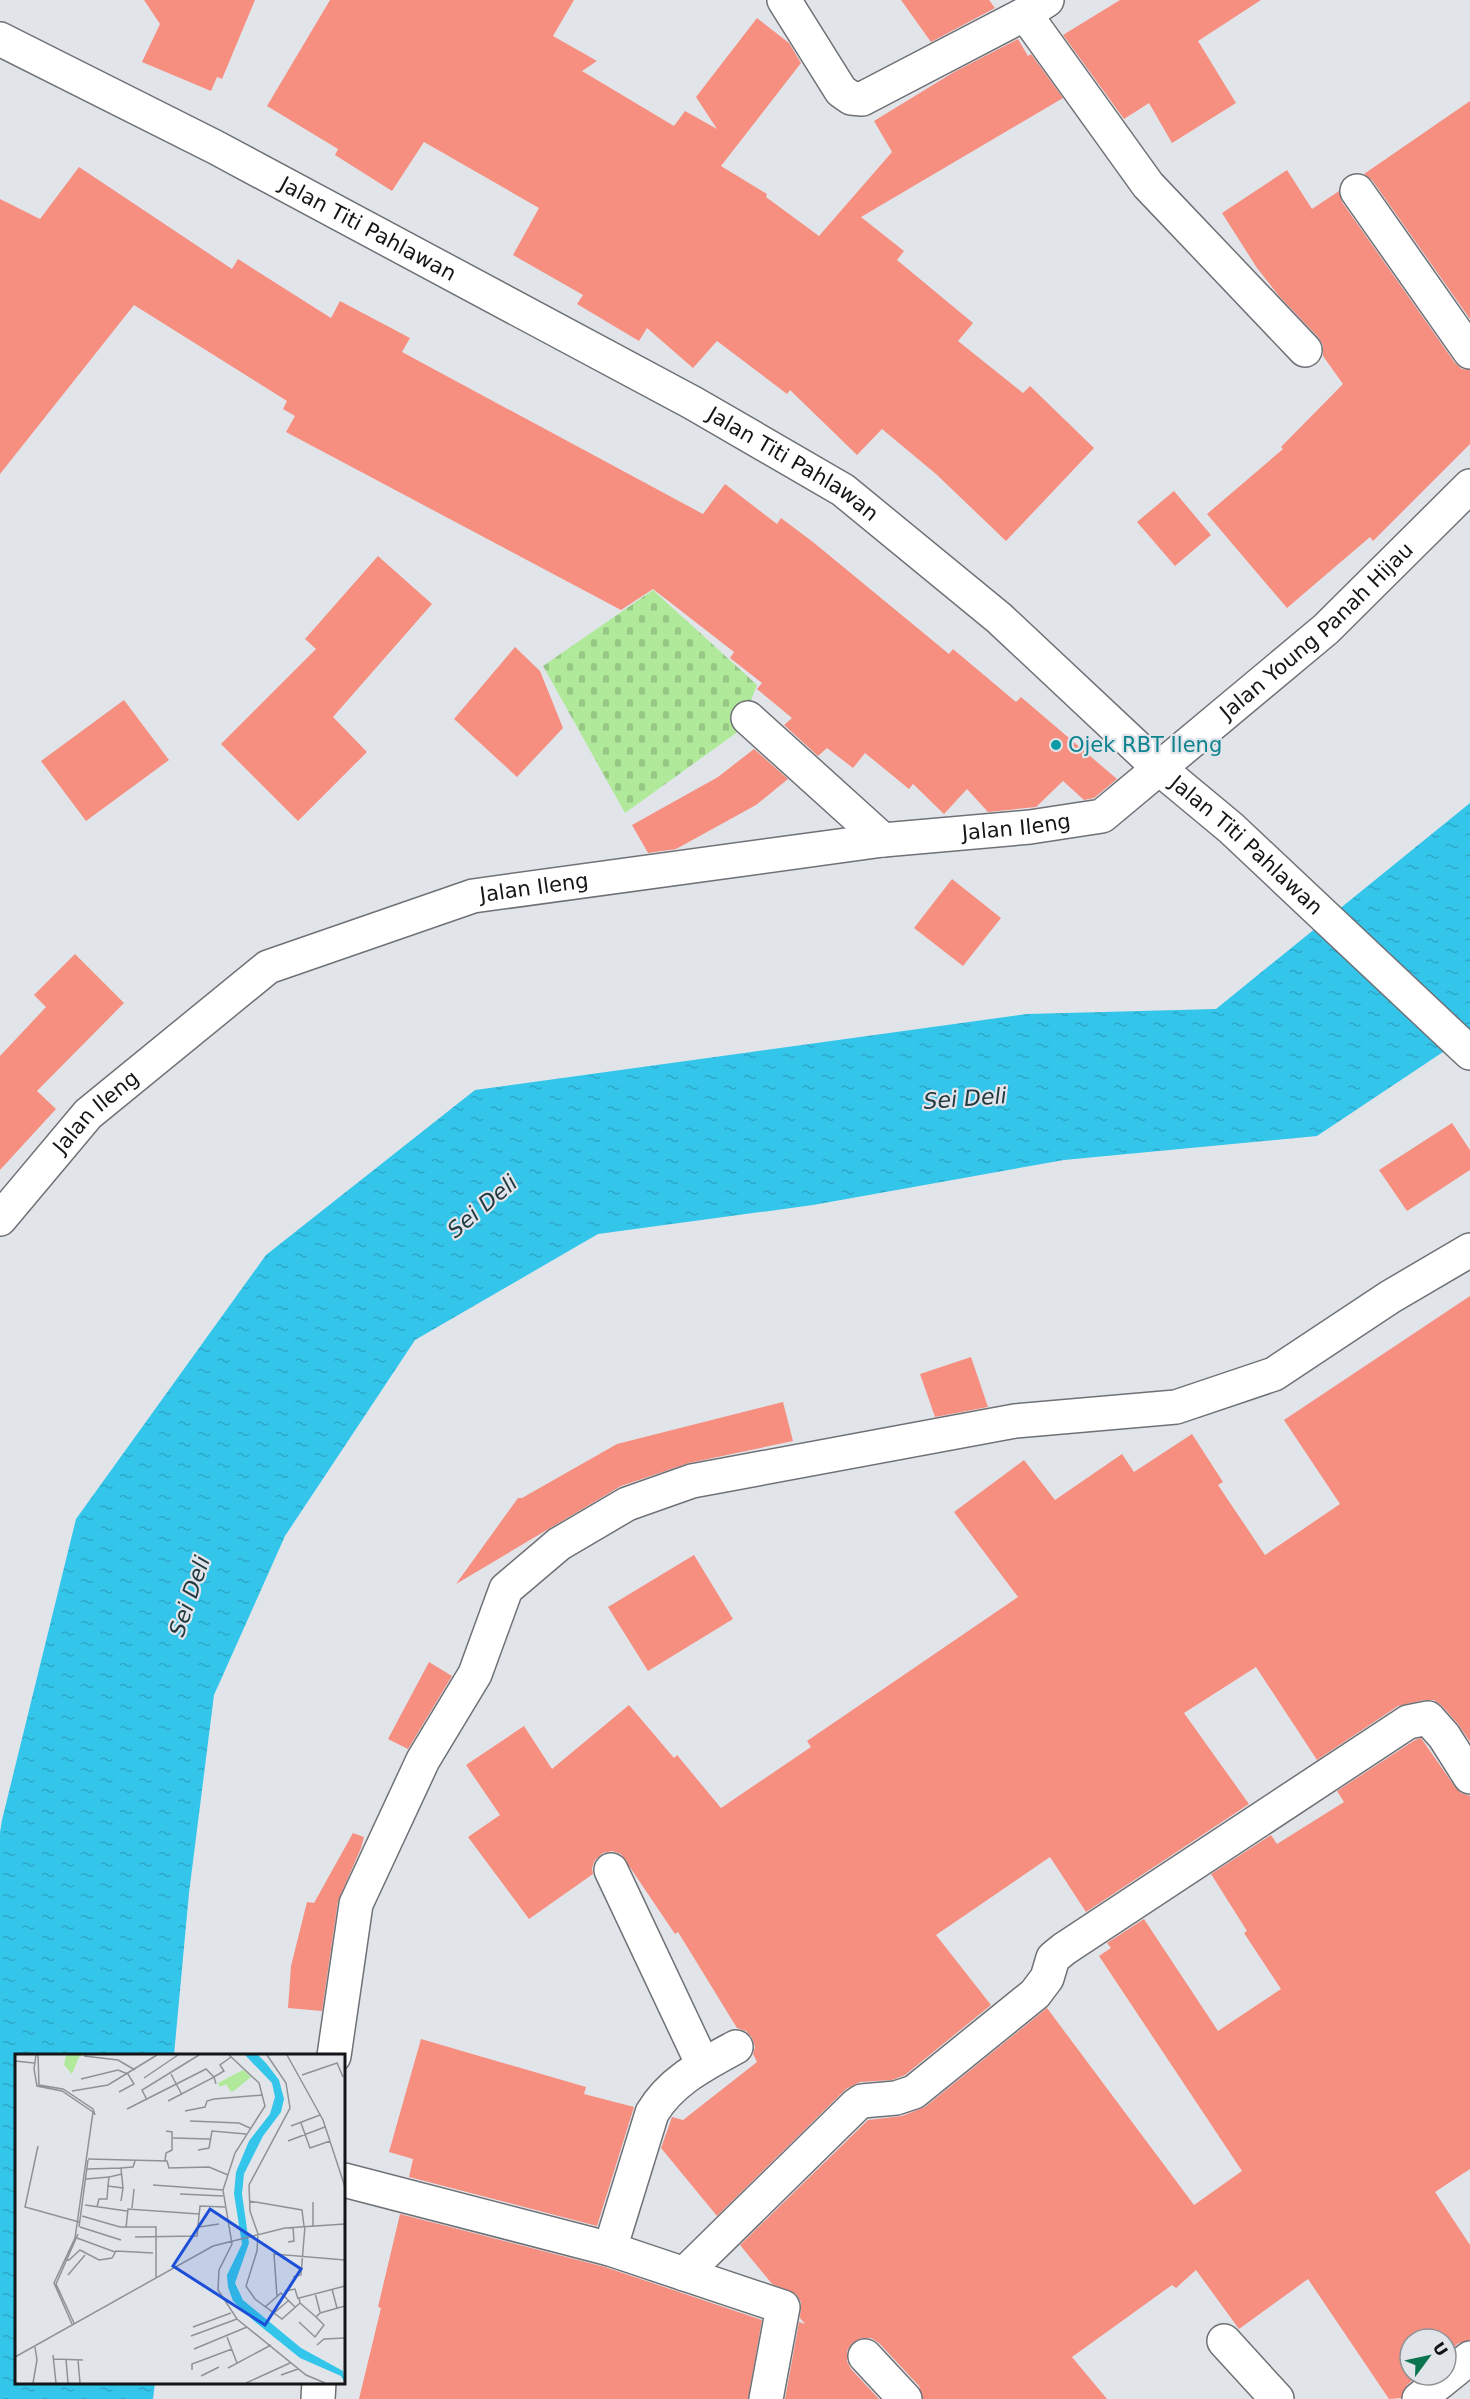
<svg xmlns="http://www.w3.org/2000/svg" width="1470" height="2399" viewBox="0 0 1470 2399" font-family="'DejaVu Sans',sans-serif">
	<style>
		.cemetery { fill: url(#cemetery-stones) }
		.water { fill: url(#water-ripples) }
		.building { fill: #f68f80 }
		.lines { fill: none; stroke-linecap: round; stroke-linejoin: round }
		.minor-casing { stroke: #6e7176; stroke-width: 36 }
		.tertiary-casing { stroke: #6e7176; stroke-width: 36 }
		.primary-casing { stroke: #6e7176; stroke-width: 36 }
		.minor { stroke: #fff; stroke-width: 33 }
		.tertiary { stroke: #fff; stroke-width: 33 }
		.primary { stroke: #fff; stroke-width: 33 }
		.culture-dot { fill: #0f9aa8; stroke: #e1e5ea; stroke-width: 2 }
		.labels { text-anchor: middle; stroke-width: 4.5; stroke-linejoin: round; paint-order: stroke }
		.street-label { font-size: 21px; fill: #131516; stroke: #e1e5ea }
		.culture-label { font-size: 21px; fill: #0d838f; stroke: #e1e5ea; text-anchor: start }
		.water-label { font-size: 22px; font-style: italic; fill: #223941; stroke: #e1e5ea }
		.inset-road { fill: none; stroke: #8f9295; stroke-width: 1.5 }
		.view { fill: #1d4ed8; fill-opacity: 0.15; stroke: #1d4ed8; stroke-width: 3 }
		.inset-edge { fill: none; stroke: #131516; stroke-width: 3 }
	</style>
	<defs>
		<pattern id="cemetery-stones" width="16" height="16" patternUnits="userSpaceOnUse" patternTransform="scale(1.5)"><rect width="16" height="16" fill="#b1e99b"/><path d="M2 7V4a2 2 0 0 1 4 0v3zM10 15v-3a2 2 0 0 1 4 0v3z" fill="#97c785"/></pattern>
		<pattern id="water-ripples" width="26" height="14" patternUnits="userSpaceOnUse" patternTransform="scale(1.5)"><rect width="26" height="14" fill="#33c5ea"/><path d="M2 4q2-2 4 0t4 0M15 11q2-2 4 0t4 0" fill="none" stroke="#2ca8c8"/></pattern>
	</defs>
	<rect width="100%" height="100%" fill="#e1e5ea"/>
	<path class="cemetery" d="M 653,590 L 757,685 L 739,731 L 625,813 L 543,666 Z"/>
	<path class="water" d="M 1470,803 L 1470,1034 L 1317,1136 L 1064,1160 L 813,1205 L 598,1234 L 415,1340 L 285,1536 L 214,1695 L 189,1893 L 174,2055 L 16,2056 L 16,2382 L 155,2383 L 153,2399 L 0,2399 L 0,1832 L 2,1820 L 76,1519 L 266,1255 L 475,1090 L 1027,1014 L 1216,1009 Z"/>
	<g class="building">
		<path d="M 144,0 L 255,0 L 222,79 L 217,77 L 211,91 L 142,62 L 160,24 Z"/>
		<path d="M 330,0 L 574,0 L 553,36 L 597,61 L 582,71 L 674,126 L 685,111 L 717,129 L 696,97 L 757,18 L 789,43 L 801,63 L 721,166 L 767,194 L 766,197 L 819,236 L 892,152 L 874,121 L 954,72 L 1018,39 L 1028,56 L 1031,54 L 1063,98 L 861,217 L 904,251 L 897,260 L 973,323 L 958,341 L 1023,393 L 1030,386 L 1094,448 L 1006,541 L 936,474 L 882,429 L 857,455 L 790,390 L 787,394 L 717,341 L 693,368 L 647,328 L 639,341 L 577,304 L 583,295 L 513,255 L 539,208 L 424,142 L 392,191 L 335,155 L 338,149 L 267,106 Z"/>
		<path d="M 901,0 L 989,0 L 995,8 L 931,42 Z"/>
		<path d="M 1120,0 L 1261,0 L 1198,41 L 1236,103 L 1172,143 L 1149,103 L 1124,119 L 1063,35 Z"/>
		<path d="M 1470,101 L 1470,319 L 1372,180 L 1364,174 Z"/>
		<path d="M 79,167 L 232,269 L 238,259 L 331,318 L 340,301 L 410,338 L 402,352 L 703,514 L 725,484 L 777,524 L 781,518 L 813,542 L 949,654 L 953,649 L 1016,702 L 1021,697 L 1117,779 L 1094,798 L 1084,800 L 1063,781 L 1036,807 L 988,812 L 967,789 L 944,814 L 913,784 L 909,789 L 865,753 L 853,768 L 827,748 L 818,756 L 784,725 L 792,718 L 757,689 L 762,683 L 730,658 L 734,652 L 653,589 L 621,610 L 286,432 L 295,416 L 283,409 L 287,401 L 134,305 L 0,474 L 0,199 L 40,219 Z"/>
		<path d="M 1287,170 L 1312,209 L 1339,191 L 1342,202 L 1455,363 L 1462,369 L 1470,370 L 1470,444 L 1373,541 L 1370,537 L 1287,608 L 1207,514 L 1283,449 L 1281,447 L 1343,384 L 1323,356 L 1323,346 L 1319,338 L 1279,296 L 1257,268 L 1222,213 Z"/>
		<path d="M 1174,491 L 1211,535 L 1175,566 L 1137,522 Z"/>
		<path d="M 378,556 L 432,604 L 333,717 L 367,752 L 298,821 L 221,744 L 316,649 L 305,639 Z"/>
		<path d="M 515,647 L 540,671 L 563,728 L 517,777 L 454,719 Z"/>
		<path d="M 124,700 L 169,760 L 86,821 L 41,761 Z"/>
		<path d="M 754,749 L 788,779 L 756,805 L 676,849 L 648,853 L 632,825 L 718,777 Z"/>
		<path d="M 952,879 L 1001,918 L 963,966 L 914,928 Z"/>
		<path d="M 75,954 L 124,1003 L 37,1091 L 56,1109 L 0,1170 L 0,1056 L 46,1007 L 34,995 Z"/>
		<path d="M 1452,1123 L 1470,1150 L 1470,1170 L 1407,1211 L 1379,1170 Z"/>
		<path d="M 1470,1296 L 1470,1742 L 1458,1724 L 1442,1706 L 1434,1700 L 1424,1700 L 1398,1706 L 1317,1760 L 1256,1667 L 1184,1713 L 1249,1804 L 1086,1912 L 1050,1857 L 936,1935 L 991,2005 L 905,2075 L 892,2080 L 860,2082 L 846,2089 L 717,2216 L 661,2148 L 672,2117 L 683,2120 L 757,2062 L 753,2054 L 755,2047 L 752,2038 L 746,2031 L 737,2028 L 678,1932 L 675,1934 L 621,1854 L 612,1851 L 603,1853 L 595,1860 L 592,1868 L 593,1874 L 529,1919 L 468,1837 L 500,1815 L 466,1765 L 524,1726 L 552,1769 L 629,1705 L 674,1758 L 677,1755 L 721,1808 L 811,1747 L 807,1741 L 1018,1597 L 954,1512 L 1024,1460 L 1055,1500 L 1122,1454 L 1134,1472 L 1192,1434 L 1223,1482 L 1218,1485 L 1265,1555 L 1340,1504 L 1284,1420 Z"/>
		<path d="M 971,1357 L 988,1407 L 935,1417 L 920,1374 Z"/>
		<path d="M 783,1402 L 793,1441 L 689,1463 L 621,1486 L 456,1584 L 518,1498 L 522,1498 L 617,1444 Z"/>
		<path d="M 694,1555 L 733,1619 L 648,1671 L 608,1607 Z"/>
		<path d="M 429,1662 L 452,1676 L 408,1749 L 388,1739 Z"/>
		<path d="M 1421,1738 L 1455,1787 L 1461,1793 L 1470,1796 L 1470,2169 L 1435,2192 L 1470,2245 L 1470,2340 L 1459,2343 L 1446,2353 L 1446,2339 L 1410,2339 L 1410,2375 L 1419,2375 L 1407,2385 L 1401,2398 L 1389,2399 L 1308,2279 L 1239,2329 L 1196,2270 L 1176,2288 L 1172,2285 L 1072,2357 L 1107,2399 L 923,2399 L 919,2386 L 879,2343 L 871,2338 L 861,2338 L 852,2343 L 847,2351 L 847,2361 L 851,2369 L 879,2399 L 785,2399 L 799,2322 L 805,2324 L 800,2318 L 801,2302 L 796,2294 L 772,2284 L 740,2245 L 868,2120 L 902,2116 L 925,2107 L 1047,2008 L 1194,2205 L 1242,2171 L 1099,1956 L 1111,1948 L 1107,1943 L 1144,1919 L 1218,2031 L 1281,1989 L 1244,1933 L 1247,1931 L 1211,1874 L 1271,1835 L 1277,1844 L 1344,1802 L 1337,1791 L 1415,1740 Z"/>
		<path d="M 353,1833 L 364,1837 L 361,1848 L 338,1901 L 322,2011 L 288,2008 L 291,1966 L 307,1902 L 314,1903 Z"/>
		<path d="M 421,2039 L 586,2087 L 584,2094 L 634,2107 L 597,2226 L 409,2177 L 413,2159 L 389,2152 Z"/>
		<path d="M 400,2214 L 605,2267 L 762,2320 L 748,2399 L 359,2399 L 381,2308 L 378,2307 Z"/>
	</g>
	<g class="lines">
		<defs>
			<g id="minor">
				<path d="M 784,0 L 841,91 L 851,98 L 862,99 L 1025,14 L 1047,0"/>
				<path d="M 1025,14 L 1148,185 L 1305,350"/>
				<path d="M 1357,191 L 1470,352"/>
				<path d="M 748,718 L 883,840"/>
				<path d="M 611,1870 L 703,2065"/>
				<path d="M 334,2056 L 356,1904 L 423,1760 L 475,1674 L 506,1589 L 559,1544 L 627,1504 L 692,1481 L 1015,1421 L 1176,1407 L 1274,1374 L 1390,1297 L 1470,1250"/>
				<path d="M 344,2180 L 610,2249 L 783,2307 L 766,2399"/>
				<path d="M 610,2249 L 652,2113 C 671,2081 703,2065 736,2047"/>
				<path d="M 684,2274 L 856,2105 L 862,2101 L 896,2098 L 914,2092 L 1035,1994 L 1047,1978 L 1053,1958 L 1064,1949 L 1408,1722 L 1428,1718 L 1444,1736 L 1470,1777"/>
				<path d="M 1224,2341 L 1277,2399"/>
				<path d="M 865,2356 L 905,2399"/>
				<path d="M 318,2399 L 319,2382"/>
				<path d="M 1419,2399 L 1470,2358"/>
			</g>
			<g id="tertiary">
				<path id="s1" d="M 0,1219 L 88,1114 L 268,967 L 473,896 L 883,840 L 1030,827 L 1102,816 L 1326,629 L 1470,486"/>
			</g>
			<g id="primary">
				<path id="s2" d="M 0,39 L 215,147 L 693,403 L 843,490 L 999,618 L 1160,769 L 1231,828 L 1470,1053"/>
			</g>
		</defs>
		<use href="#minor" class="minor-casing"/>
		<use href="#tertiary" class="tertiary-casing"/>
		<use href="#primary" class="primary-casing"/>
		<use href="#minor" class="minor"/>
		<use href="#tertiary" class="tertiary"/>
		<use href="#primary" class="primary"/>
	</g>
	<circle class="culture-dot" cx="1056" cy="745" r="6"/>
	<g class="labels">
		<g class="street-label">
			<text dy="7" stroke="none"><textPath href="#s2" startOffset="414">Jalan Titi Pahlawan</textPath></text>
			<text dy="7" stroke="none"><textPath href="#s2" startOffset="900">Jalan Titi Pahlawan</textPath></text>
			<text dy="7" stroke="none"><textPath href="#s1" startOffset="1504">Jalan Young Panah Hijau</textPath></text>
			<text dy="7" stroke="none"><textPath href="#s1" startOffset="1134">Jalan Ileng</textPath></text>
			<text dy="7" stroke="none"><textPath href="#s2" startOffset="1494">Jalan Titi Pahlawan</textPath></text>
			<text dy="7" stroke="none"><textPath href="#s1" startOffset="648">Jalan Ileng</textPath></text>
			<text dy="7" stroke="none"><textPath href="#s1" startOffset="144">Jalan Ileng</textPath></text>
		</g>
		<g class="culture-label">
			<text x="1068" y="752">Ojek RBT Ileng</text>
		</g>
		<g class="water-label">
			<text transform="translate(965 1098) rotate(-4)" y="8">Sei Deli</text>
			<text transform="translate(482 1206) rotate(-40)" y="8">Sei Deli</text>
			<text transform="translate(189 1596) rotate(-71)" y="8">Sei Deli</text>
		</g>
	</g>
	<g transform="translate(15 2054)">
		<rect width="330" height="330" fill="#e1e5ea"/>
		<path d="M 51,1 L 69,1 L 64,3 L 57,20 L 49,11 Z" fill="#b1e99b"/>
		<path d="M 228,16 L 236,23 L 220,36 L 216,38 L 211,30 L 205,33 L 203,29 Z" fill="#b1e99b"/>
		<path d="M 230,1 L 243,1 L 251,9 L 264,26 L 269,45 L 266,58 L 248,82 L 229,120 L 227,140 L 234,189 L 220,229 L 228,246 L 286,294 L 328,317 L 330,329 L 326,322 L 285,304 L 239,267 L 218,247 L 213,233 L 212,221 L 227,190 L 219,140 L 221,118 L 234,87 L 255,60 L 260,43 L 257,29 Z" fill="#33c5ea"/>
		<path class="inset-road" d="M 21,1 L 19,15 L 22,32 L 47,37 L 78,58 L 60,184 L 39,229 L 57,270M 23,1 L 24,31 L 48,35 L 78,55 L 80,61M 214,1 L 244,29 L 250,52 L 220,99 L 208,136 L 217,190 L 204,216 L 203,236 L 222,265 L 291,321 L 310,329M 252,1 L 271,29 L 275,54 L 234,131 L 235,157 L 243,180 L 242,197 L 231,232 L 240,245 L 267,265 L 285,249 L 284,244 L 330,232M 272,1 L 308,66 L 330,133M 69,2 L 103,6 L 120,16M 0,7 L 19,9M 156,20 L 167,41M 287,21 L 322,9 L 328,23M 129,24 L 163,1M 66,25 L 103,16 L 113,20 L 119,30 L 104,38M 57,37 L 93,31 L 142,1M 132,46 L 127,36 L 184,1M 153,47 L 199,23 L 201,30M 112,55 L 191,15 L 199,23 L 209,17 L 205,11 L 216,3M 170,57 L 190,53 L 192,47 L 199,45 L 248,41M 175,67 L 224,69 L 235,74M 286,69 L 295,94 L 315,87M 276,72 L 305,61M 158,84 L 195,85M 273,87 L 310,73M 23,92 L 10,153 L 64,168M 183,96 L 194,94 L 197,77 L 231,80M 73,105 L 152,107 L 154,114 L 194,113 L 213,121M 150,107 L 151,99 L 157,96 L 157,78 L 151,77M 72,115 L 106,114M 71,125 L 94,123M 138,131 L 208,136M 93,132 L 94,123 L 107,120M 108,134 L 106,114 L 118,113 L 120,107M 165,140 L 208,142M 234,147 L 287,156 L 289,172M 298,148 L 298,172M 70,151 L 112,157M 82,153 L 84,145 L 92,145 L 93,132 L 108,134 L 106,147M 117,154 L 119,135M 67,162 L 105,173 L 141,173 L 141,224M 64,173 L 73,106M 65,173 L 106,186M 184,173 L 204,170M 111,174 L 113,155 L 184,160M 120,183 L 182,182 L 185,152 L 210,153M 62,184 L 100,198M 273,188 L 279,187 L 278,173M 50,205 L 54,206 L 65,196 L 84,206 L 97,204 L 101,197 L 138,199M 53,221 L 70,201M 278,223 L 286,221 L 290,172M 317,235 L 322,254M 270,237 L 280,235 L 283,245M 300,239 L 305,258M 262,242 L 259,200 L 330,206M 285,249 L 301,263M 250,253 L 266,239 L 280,253M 259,259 L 274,246M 284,268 L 300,283 L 309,271 L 301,263 L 305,259 L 330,252M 59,269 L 41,230 L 63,180M 178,273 L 216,259M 176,282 L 222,265M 212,283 L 222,309M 302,291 L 309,285 L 330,284M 179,295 L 232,273M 38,301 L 41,329M 0,303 L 198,192 L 270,174 L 330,170M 39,305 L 68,306M 51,305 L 53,329M 63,306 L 65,329M 213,314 L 256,291M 177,316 L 177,310 L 217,295M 266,321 L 283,315M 186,322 L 204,313M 18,329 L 22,306 L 20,293M 231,329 L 275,309"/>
		<path class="view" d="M 195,155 L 286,215 L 250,271 L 158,212 Z"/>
		<rect width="330" height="330" class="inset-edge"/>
	</g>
	<g transform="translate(1428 2357) rotate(57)"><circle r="28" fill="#e1e5ea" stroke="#8f9295" stroke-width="1.5"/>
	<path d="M0-4.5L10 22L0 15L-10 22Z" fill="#09744d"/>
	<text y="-9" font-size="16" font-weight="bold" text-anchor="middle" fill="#131516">U</text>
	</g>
</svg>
